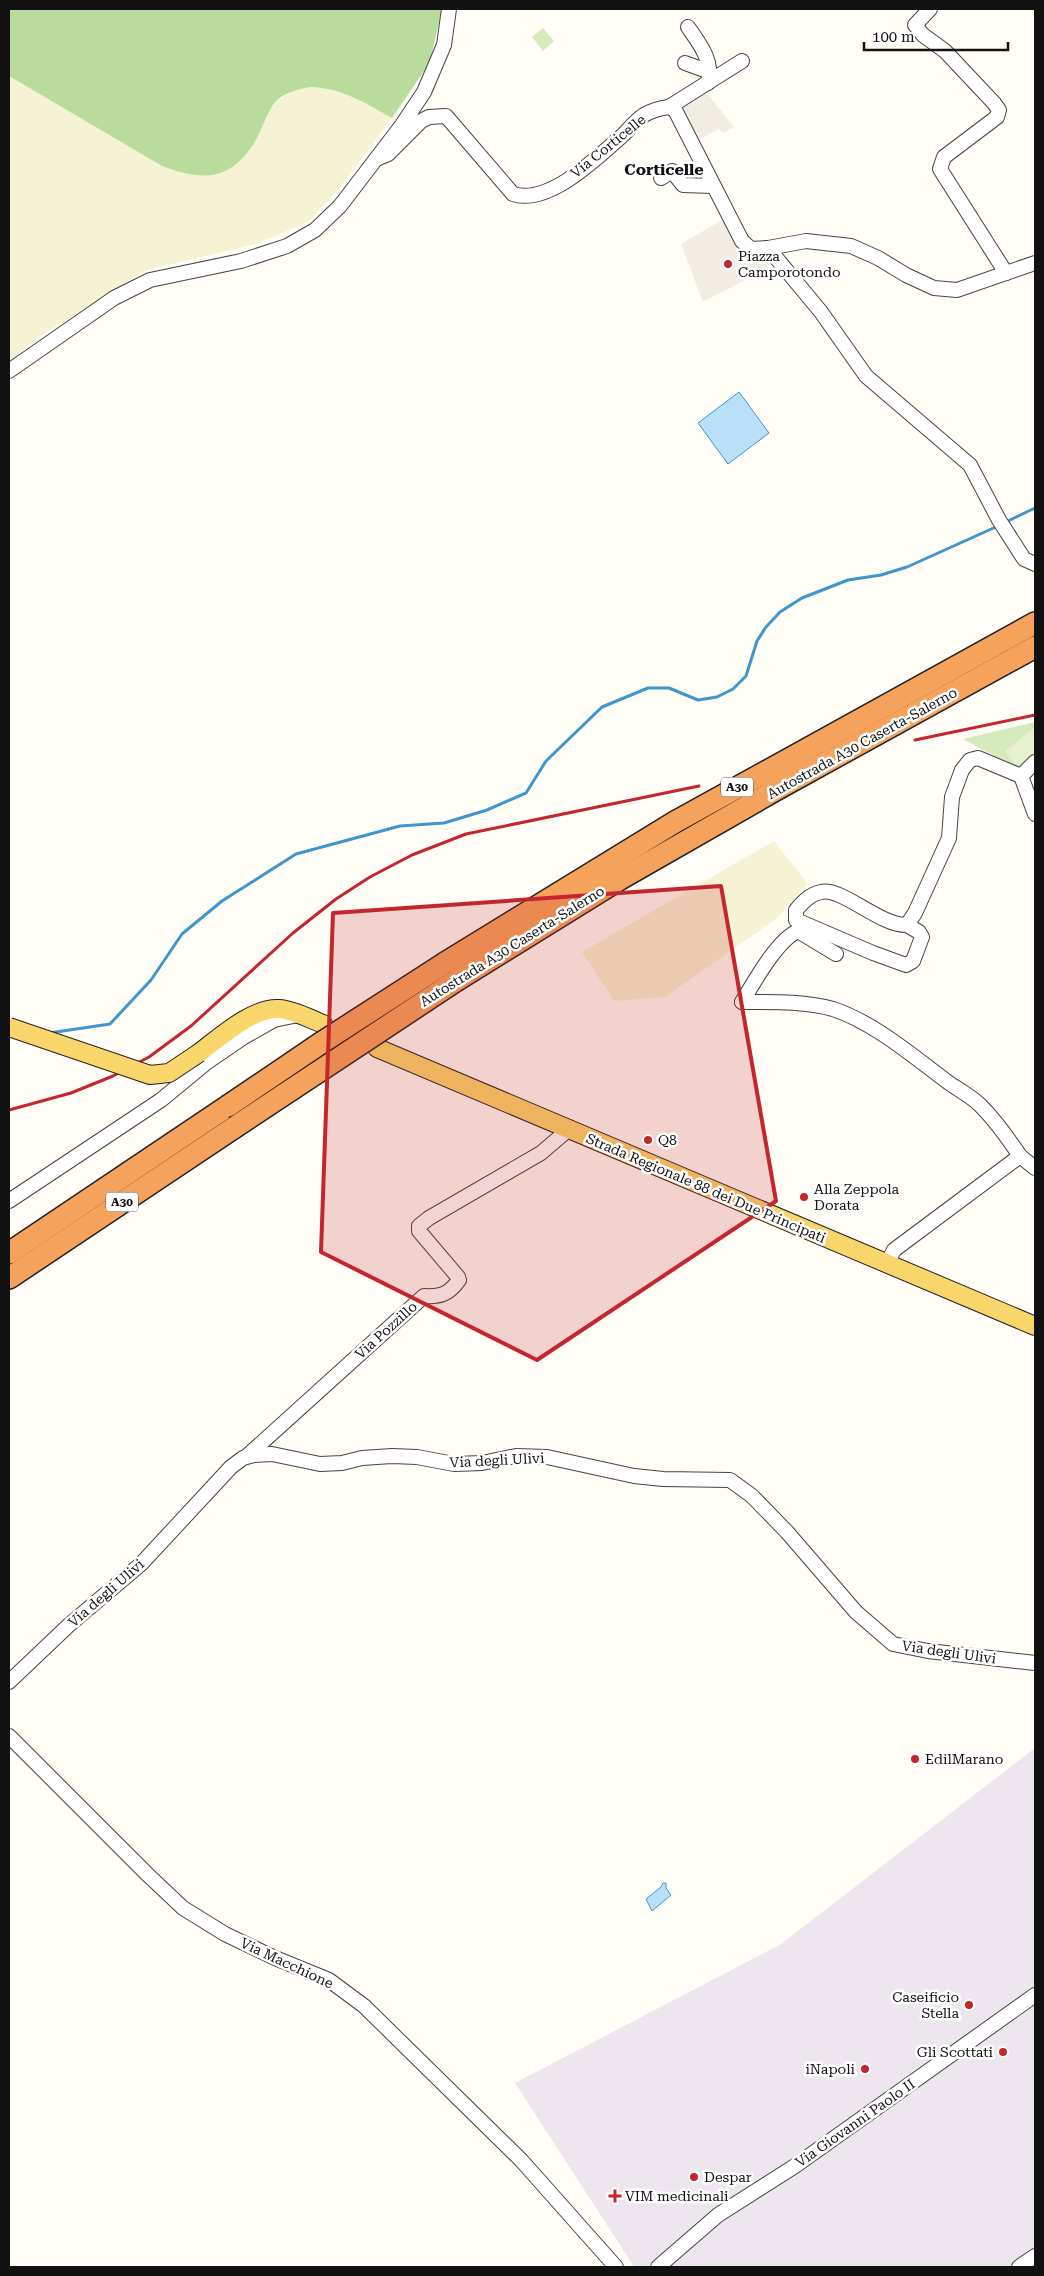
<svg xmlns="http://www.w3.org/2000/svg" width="1044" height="2276" viewBox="0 0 1044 2276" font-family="'Roboto Serif',serif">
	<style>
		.industrial { fill: #eee6ef }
		.farmland { fill: #f6f3d4 }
		.green { fill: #d5ebbd }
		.forest { fill: #b9dc9c }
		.pitch { fill: #e6f2cf }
		.plaza { fill: #f1ede2 }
		.water { fill: #b9e0f7; stroke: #3f96cf }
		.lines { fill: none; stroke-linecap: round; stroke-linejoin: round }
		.stream { stroke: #3f96cf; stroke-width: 3 }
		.minor-casing { stroke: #444; stroke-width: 16 }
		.major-casing { stroke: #222; stroke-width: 20 }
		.highway-casing { stroke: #222; stroke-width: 24 }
		.minor { stroke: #fff; stroke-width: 14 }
		.major { stroke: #f9d66b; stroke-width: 18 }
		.highway { stroke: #f5a25d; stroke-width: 21 }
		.rail { stroke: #c4262e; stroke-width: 3 }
		.major-bridge-casing { stroke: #222; stroke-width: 20; stroke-linecap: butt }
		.highway-bridge-casing { stroke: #222; stroke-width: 24; stroke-linecap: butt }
		.major-bridge { stroke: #f9d66b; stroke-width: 18 }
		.highway-bridge { stroke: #f5a25d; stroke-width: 21 }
		.marked { fill: #c4262e; fill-opacity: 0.2; stroke: #c4262e; stroke-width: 4; stroke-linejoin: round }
		.poi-dot { fill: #c4262e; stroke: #fff; stroke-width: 2 }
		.labels { text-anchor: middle; stroke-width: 5; stroke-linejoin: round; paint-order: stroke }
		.shield { fill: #fff; stroke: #585858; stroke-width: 1 }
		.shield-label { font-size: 12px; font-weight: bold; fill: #111 }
		.street-label { font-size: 14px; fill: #111; stroke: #fff }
		.poi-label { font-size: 14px; fill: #111; stroke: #fff; text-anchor: start }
		.quarter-label { font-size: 16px; font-weight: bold; fill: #111; stroke: #fff }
	</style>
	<rect width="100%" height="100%" fill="#fffdf5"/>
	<path class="industrial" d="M 1035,1748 L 1035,2267 L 632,2267 L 633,2265 L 515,2083 L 781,1944 Z"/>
	<g class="farmland">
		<path d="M 9,76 L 162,166 L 251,148 L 274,103 L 296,89 L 321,87 L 346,94 L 392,118 L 337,191 L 308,222 L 256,244 L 147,270 L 38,337 L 9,362 Z"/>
		<path d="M 774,841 L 808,884 L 776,919 L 665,997 L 614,1001 L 582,952 Z"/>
	</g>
	<g class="green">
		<path d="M 543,28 L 554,41 L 543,51 L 532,37 Z"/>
		<path d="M 1035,722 L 1035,755 L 1018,769 L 963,739 Z"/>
	</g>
	<path class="forest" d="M 9,9 L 442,9 L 430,62 L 392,118 C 370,106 347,91 322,88 C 307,85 282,92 273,105 C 264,119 260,136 250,149 C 226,183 197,179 162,166 L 9,76 Z"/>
	<path class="pitch" d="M 1034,728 L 1035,752 L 1017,766 L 1005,751 Z"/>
	<g class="plaza">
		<path d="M 705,91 L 734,127 L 723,133 L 719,129 L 697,140 L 681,105 Z"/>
		<path d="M 722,220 L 743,253 L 750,256 L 763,257 L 769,267 L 703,302 L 681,244 Z"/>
	</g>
	<g class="water">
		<path d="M 739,392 L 769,433 L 728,464 L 698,423 Z"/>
		<path d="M 663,1883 L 666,1883 L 666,1888 L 671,1895 L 652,1911 L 646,1899 L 661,1887 Z"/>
	</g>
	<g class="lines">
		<g class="stream">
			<path d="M 1006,522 L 1035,508"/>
			<path d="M 49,1033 L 110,1024 L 151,980 L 182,934 L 222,901 L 296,854 L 400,826 L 444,823 L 487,810 L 526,793 L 546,761 L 602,707 L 648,688 L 669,688 L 698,700 L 717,697 L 733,689 L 746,676 L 757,641 L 766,627 L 780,612 L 802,598 L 848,580 L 881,575 L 907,567 L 998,526"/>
		</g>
		<defs>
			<g id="minor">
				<path d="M 930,9 L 915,25 L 923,35 L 945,51 L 994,103 L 999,110 L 997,117 L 944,157 L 940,169 L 1006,273"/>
				<path d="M 688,27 C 699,43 714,61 708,83"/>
				<path d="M 685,63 L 710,72"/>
				<path d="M 669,107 L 742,61"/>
				<path d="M 376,159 L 388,154 L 421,121 L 429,117 L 446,116 L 513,194 C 549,206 599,156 624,134 C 630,128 636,120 644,115 C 651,111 661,108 669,107 L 675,110 L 742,241 L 751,249 L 768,248 L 806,241 L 851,246 L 878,258 L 906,275 L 934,288 L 957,290 L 1035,263"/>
				<path d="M 661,178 L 672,171 L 683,185 L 713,186"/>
				<path d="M 768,248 L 821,312 L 866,376 L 970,465 L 999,520 L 1024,559 L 1035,564"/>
				<path d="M 9,371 L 114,298 L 150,280 L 241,261 L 287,246 L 315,230 L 340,206 L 402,125 L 424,92 L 444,45 L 449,9"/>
				<path d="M 1021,776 L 1035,762"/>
				<path d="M 907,925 L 919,932 L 922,937 L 913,961 L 906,965 L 873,953 L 796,920 L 796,910 C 803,902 810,894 821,892 C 842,887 880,926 907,925 L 915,913 L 949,838 L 952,797 L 962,770 L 970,760 L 978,758 L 1021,776 L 1035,814"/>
				<path d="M 742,1002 C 772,1002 805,1001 833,1009 C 875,1023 914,1057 949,1083 C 959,1090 971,1096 980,1105 C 995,1120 1008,1138 1020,1156"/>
				<path d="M 742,1002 C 754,982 778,939 798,931 L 836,954"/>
				<path d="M 9,1201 L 161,1100 L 206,1063 L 244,1037 L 274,1020 L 298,1015"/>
				<path d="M 887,1264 L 894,1250 L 1020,1156 L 1035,1168"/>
				<path d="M 247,1456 L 424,1296 C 441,1297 449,1294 459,1280 L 458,1277 L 419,1231 L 419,1226 L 429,1218 L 541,1153 L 568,1130"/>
				<path d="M 9,1682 L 69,1625 L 141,1564 L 231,1467 L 243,1458 L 254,1455 L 272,1454 L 320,1464 L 342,1463 L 362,1458 L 392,1456 L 417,1457 L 454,1464 L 482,1463 L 516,1456 L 547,1457 L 634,1476 L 663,1479 L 730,1480 L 752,1496 L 787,1532 L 856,1612 L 893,1644 L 928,1651 L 1035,1663"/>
				<path d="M 9,1736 L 148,1875 L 183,1908 L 225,1934 L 275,1958 L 329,1980 L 364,2006 L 521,2160 L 616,2267"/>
				<path d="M 658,2267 L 718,2215 L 795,2166 L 1035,1995"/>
				<path d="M 1019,2267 L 1035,2256"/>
			</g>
			<g id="major">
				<path d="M 377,1048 L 1035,1326"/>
				<path d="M 199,1053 C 219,1038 253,1007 279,1009 C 294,1010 310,1019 323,1024"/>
			</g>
			<g id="highway">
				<path d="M 445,963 L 675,822 L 1035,623"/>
				<path d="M 457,980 L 620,879 L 779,788 L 1035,647"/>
				<path d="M 9,1253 L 228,1106"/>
				<path d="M 9,1278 L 235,1127"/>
			</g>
		</defs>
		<use href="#minor" class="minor-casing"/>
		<use href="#major" class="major-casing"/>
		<use href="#highway" class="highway-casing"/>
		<use href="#minor" class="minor"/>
		<use href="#major" class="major"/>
		<use href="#highway" class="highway"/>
		<g class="rail">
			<path d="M 915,740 L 1035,715"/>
			<path d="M 9,1110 L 71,1093 L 113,1076 L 149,1057 L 191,1026 L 293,933 L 336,899 L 370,877 L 412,855 L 466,834 L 699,786"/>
		</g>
		<defs>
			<path id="major-bridge" d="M 9,1027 L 150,1075 L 169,1073 L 199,1053"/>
			<g id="highway-bridge">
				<path d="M 228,1106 L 321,1043 L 445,963"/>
				<path d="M 235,1127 L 457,980"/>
			</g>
		</defs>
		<use href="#major-bridge" class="major-bridge-casing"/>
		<use href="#highway-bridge" class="highway-bridge-casing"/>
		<use href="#major-bridge" class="major-bridge"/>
		<use href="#highway-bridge" class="highway-bridge"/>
	</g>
	<path class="marked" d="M 721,886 L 776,1201 L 537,1360 L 321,1252 L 333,913 Z"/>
	<g class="poi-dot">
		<circle cx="728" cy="264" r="5"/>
		<circle cx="648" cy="1140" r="5"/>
		<circle cx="804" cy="1197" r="5"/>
		<circle cx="915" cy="1759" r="5"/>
		<circle cx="969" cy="2005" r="5"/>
		<circle cx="1003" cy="2052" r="5"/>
		<circle cx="865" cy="2069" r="5"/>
		<circle cx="694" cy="2177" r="5"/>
		<path d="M612.5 2188.5h5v5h5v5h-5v5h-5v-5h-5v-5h5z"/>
	</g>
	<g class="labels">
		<g class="shield">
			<rect x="721" y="777.5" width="32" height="19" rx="4"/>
			<rect x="106" y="1192.5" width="32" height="19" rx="4"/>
		</g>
		<g class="shield-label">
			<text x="737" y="791">A30</text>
			<text x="122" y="1206">A30</text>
		</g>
		<g class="street-label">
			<text transform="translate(608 146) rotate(-39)" y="5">Via Corticelle</text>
			<text transform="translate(862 743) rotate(-29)" y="5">Autostrada A30 Caserta-Salerno</text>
			<text transform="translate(512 946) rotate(-32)" y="5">Autostrada A30 Caserta-Salerno</text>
			<text transform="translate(706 1188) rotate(23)" y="5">Strada Regionale 88 dei Due Principati</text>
			<text transform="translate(386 1330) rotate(-42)" y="5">Via Pozzillo</text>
			<text transform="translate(497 1460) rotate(-3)" y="5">Via degli Ulivi</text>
			<text transform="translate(106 1593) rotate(-41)" y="5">Via degli Ulivi</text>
			<text transform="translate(949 1652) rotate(8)" y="5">Via degli Ulivi</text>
			<text transform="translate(287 1963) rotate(25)" y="5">Via Macchione</text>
			<text transform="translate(855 2123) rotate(-35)" y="5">Via Giovanni Paolo II</text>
		</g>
		<g class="poi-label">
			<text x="738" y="261">Piazza<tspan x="738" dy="16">Camporotondo</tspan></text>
			<text x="658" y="1145">Q8</text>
			<text x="814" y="1194">Alla Zeppola<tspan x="814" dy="16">Dorata</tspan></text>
			<text x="925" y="1764">EdilMarano</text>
			<text x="959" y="2002" text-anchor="end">Caseificio<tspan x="959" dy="16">Stella</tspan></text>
			<text x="993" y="2057" text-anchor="end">Gli Scottati</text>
			<text x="855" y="2074" text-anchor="end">iNapoli</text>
			<text x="704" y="2182">Despar</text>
			<text x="625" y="2201">VIM medicinali</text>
		</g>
		<g class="quarter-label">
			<text x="664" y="175">Corticelle</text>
		</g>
	</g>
	<rect width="1044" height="2276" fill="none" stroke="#111111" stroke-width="20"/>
	<path d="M864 42v8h144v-8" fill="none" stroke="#111111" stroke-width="2.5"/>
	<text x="872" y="42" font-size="15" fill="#111111" stroke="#ffffff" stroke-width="4" paint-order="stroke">100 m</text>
</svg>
